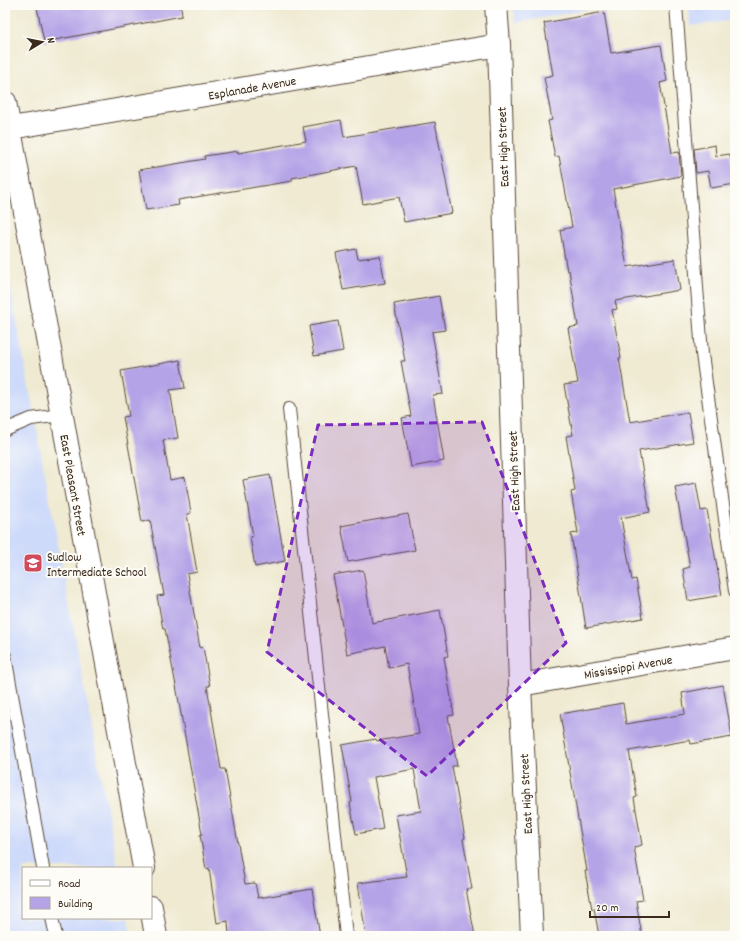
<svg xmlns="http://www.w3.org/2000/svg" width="740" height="941" viewBox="0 0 740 941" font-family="Dekko,sans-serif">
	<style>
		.built { fill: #cedafa }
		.building { fill: #b4a3e7 }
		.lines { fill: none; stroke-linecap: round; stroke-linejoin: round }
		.service-casing { stroke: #564739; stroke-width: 14 }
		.minor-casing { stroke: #564739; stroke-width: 24 }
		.service { stroke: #fff; stroke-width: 12 }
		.minor { stroke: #fff; stroke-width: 22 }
		.marked { fill: #7b2cbf; fill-opacity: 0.2; stroke: #7b2cbf; stroke-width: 3; stroke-dasharray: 8 5; stroke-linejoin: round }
		.labels { text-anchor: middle; stroke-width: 4; stroke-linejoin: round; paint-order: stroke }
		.street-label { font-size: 13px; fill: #3b2a1e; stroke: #fdfcf7 }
		.poi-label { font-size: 13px; fill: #3b2a1e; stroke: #fdfcf7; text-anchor: start }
	</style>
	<rect width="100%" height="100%" fill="#fdfcf7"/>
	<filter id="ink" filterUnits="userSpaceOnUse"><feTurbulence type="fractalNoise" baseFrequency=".025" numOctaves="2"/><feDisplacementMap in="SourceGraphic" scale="8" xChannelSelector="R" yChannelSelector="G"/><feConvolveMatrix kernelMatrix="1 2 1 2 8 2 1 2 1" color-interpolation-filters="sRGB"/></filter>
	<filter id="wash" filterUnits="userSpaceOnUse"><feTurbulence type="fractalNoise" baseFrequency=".012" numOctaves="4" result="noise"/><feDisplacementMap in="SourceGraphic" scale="16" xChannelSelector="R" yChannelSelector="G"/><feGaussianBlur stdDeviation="0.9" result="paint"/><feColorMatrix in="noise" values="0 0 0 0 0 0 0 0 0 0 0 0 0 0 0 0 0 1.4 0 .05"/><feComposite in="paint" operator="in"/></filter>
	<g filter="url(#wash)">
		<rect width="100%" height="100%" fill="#efead1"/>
		<g class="built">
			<path d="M 514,5 L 610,5 L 515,23 Z"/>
			<path d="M 689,5 L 735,5 L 735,20 L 690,26 Z"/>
			<path d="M 5,258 L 118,868 L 23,868 L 23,918 L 128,918 L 131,936 L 5,936 Z"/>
		</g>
		<g id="blocks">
			<g class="building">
				<path d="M 49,5 L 181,5 L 182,16 L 44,42 L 37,7 Z"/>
				<path d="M 604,12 L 611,53 L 661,45 L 667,81 L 660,83 L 672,153 L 679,152 L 681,176 L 613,189 L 627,267 L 675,259 L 680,290 L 615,301 L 617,309 L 612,310 L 621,358 L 619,358 L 630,422 L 688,412 L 693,442 L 639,451 L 650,512 L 621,518 L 632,580 L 636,579 L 643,618 L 586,628 L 571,534 L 578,533 L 571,492 L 575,491 L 566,436 L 573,435 L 564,385 L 578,383 L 568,328 L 578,326 L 569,270 L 567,271 L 560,230 L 572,227 L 559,156 L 555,157 L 548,121 L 552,120 L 544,77 L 553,75 L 544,23 Z"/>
				<path d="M 341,120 L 344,137 L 435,122 L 452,213 L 404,222 L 399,197 L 363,204 L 356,166 L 292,178 L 292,181 L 178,200 L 179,205 L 146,210 L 139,170 L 205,159 L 204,156 L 238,151 L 238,153 L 306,141 L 303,127 Z"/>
				<path d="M 715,145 L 716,156 L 730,154 L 735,184 L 711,188 L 708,171 L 696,173 L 694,149 Z"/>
				<path d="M 356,249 L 358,259 L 380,256 L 385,283 L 343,290 L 336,253 Z"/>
				<path d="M 439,296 L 445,330 L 432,332 L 443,394 L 433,395 L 444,461 L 411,467 L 402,418 L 411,416 L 401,361 L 405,361 L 394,304 Z"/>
				<path d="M 338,321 L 343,351 L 314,356 L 309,326 Z"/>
				<path d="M 180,360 L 185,388 L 170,390 L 178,438 L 163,440 L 170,480 L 185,477 L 191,513 L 187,514 L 197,572 L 187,574 L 200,648 L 203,647 L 210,686 L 207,686 L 221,769 L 225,769 L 245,884 L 255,883 L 258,898 L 312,889 L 320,936 L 229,936 L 228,921 L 217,923 L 209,868 L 206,869 L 200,835 L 202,834 L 177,691 L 165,629 L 163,629 L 157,596 L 164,595 L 150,520 L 142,522 L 123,417 L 129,416 L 121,371 Z"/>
				<path d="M 270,475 L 285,561 L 255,567 L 250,537 L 253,536 L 243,480 Z"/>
				<path d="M 696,483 L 701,511 L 707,510 L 722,595 L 688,601 L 683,569 L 690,567 L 675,487 Z"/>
				<path d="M 408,514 L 415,550 L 348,562 L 341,526 Z"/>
				<path d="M 363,570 L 372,623 L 440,610 L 448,656 L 444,657 L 454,715 L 448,716 L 457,766 L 452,766 L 465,838 L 463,839 L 472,889 L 466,889 L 475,936 L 366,936 L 358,883 L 407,877 L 396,815 L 421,811 L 414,769 L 374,777 L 383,829 L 356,834 L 350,803 L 352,802 L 342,745 L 376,739 L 377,741 L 419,734 L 407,664 L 389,668 L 385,646 L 347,654 L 333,575 Z"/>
				<path d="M 723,685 L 732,737 L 691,744 L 690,740 L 629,751 L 637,797 L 634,798 L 642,845 L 634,847 L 643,900 L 636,901 L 642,936 L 599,936 L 594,908 L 592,909 L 585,871 L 587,871 L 560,714 L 623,703 L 626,724 L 685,714 L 682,693 Z"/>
			</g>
		</g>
	</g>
	<g filter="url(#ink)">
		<use href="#blocks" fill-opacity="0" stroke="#564739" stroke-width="1"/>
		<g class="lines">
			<defs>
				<g id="service">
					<path d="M 676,5 L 702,354 L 735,591"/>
					<path d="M 289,409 L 346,936"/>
					<path d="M 5,430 L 31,419 L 61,415"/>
					<path d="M 5,656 L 43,868"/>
					<path d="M 52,918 L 56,936"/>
				</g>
				<g id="minor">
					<path d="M 496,5 L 499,45 L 520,685 L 532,936"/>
					<path d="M 5,102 L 144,868"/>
					<path d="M 5,129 L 499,45"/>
					<path d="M 520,685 L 735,648"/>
					<path d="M 151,907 L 156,936"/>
				</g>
			</defs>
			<use href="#service" class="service-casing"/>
			<use href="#minor" class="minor-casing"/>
			<use href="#service" class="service"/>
			<use href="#minor" class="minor"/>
		</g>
	</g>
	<path class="marked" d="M 482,422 L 566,643 L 427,776 L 267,652 L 318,425 Z"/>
	<defs>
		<symbol id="school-square" viewBox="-11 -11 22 22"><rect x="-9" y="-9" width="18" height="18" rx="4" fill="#d1495b" stroke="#fdfcf7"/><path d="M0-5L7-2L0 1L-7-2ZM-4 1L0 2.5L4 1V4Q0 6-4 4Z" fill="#fff"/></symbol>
	</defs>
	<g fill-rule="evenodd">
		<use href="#school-square" x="22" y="552" width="22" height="22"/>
	</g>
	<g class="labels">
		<g class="street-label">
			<text transform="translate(252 87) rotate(-10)" y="5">Esplanade Avenue</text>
			<text transform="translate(502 147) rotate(-92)" y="5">East High Street</text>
			<text transform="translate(513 471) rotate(-92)" y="5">East High Street</text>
			<text transform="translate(74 485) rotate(80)" y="5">East Pleasant Street</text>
			<text transform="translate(628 666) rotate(-10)" y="5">Mississippi Avenue</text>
			<text transform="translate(525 794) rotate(-93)" y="5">East High Street</text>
		</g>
		<g class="poi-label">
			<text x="47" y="561">Sudlow<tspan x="47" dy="15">Intermediate School</tspan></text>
		</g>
	</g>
	<rect width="740" height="941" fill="none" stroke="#fdfcf7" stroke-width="20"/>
	<rect x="22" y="867" width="130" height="52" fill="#fdfcf7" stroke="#afa8a0"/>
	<rect x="30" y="880" width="20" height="6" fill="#ffffff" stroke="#afa8a0"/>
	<text x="58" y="887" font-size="12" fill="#3b2a1e">Road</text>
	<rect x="30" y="897" width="20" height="12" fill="#b4a3e7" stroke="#afa8a0"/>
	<text x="58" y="907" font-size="12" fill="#3b2a1e">Building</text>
	<g transform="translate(42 42) rotate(80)" stroke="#fdfcf7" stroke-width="3" paint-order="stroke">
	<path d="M0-3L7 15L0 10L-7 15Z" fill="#3b2a1e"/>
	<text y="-6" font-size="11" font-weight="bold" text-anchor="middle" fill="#3b2a1e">N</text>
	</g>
	<path d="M590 911v6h79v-6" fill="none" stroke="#3b2a1e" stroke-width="2"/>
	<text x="596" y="911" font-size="12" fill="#3b2a1e" stroke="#fdfcf7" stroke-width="3" paint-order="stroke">20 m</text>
</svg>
